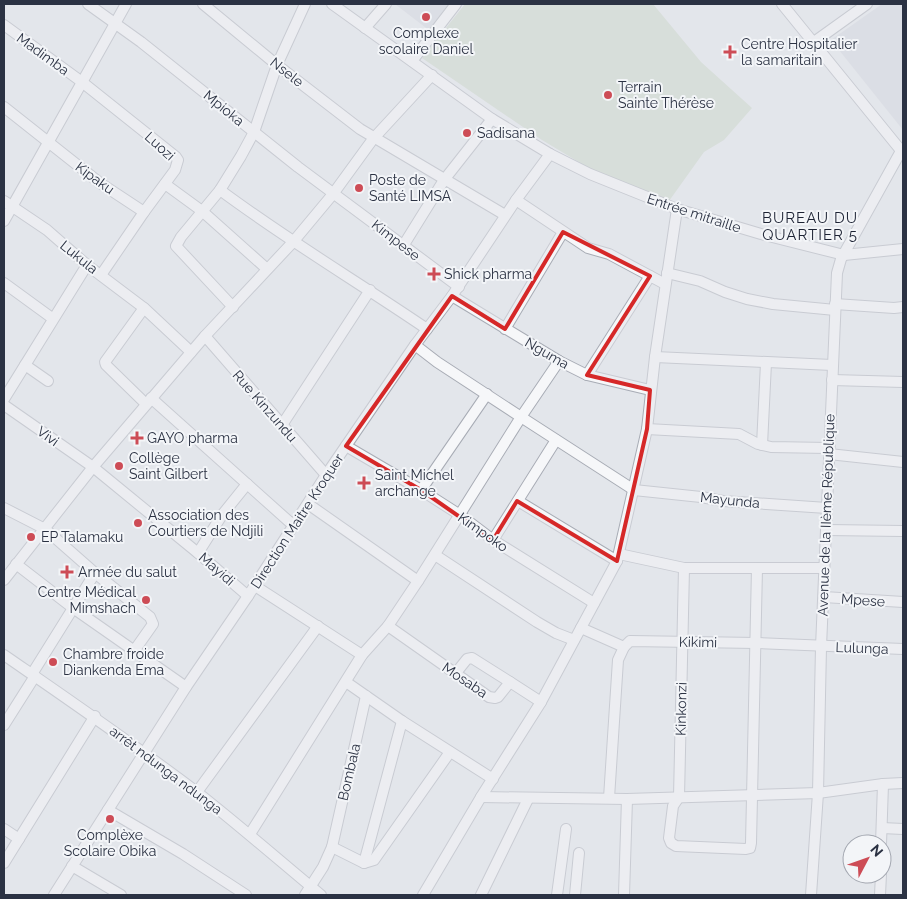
<svg xmlns="http://www.w3.org/2000/svg" width="907" height="899" viewBox="0 0 907 899" font-family="Raleway,sans-serif">
	<style>
		.built { fill: #d1d5dd }
		.green { fill: #c8d5c5 }
		.lines { fill: none; stroke-linecap: round; stroke-linejoin: round }
		.minor-casing { stroke: #a8acb5; stroke-width: 12 }
		.minor { stroke: #f6f7f9; stroke-width: 10 }
		.marked { fill: none; stroke: #d62828; stroke-width: 4; stroke-linejoin: round }
		.poi-dot { fill: #cd4c56; stroke: #f3f5f8; stroke-width: 2 }
		.labels { text-anchor: middle; stroke-width: 4; stroke-linejoin: round; paint-order: stroke }
		.poi-label { font-size: 14px; fill: #2b3243; stroke: #f3f5f8; text-anchor: start }
		.street-label { font-size: 14px; fill: #2b3243; stroke: #f3f5f8 }
		.neighbourhood-label { font-size: 15px; letter-spacing: 1px; fill: #1d2334; stroke: #f3f5f8 }
	</style>
	<rect width="100%" height="100%" fill="#e3e6eb"/>
	<g class="built">
		<path d="M 395,4 L 451,4 L 430,31 Z"/>
		<path d="M 882,4 L 903,4 L 903,130 L 831,40 Z"/>
	</g>
	<path class="green" d="M 465,4 L 653,4 L 701,62 L 752,108 L 724,140 L 704,152 L 669,201 L 597,173 L 542,140 L 422,58 Z"/>
	<g class="lines">
		<defs>
			<g id="minor">
				<path d="M 88,4 L 141,42 L 298,167 L 459,287"/>
				<path d="M 203,4 L 277,65 L 360,129 L 505,215"/>
				<path d="M 332,4 L 492,119 L 550,154 L 590,174 L 677,209 L 761,234 L 844,255 L 903,249"/>
				<path d="M 782,4 L 903,153"/>
				<path d="M 4,25 L 82,82 L 176,157 L 178,160 L 175,170 L 144,212 L 101,275"/>
				<path d="M 365,28 L 386,4"/>
				<path d="M 814,42 L 867,4"/>
				<path d="M 412,61 L 456,4"/>
				<path d="M 4,107 L 100,183 L 144,212"/>
				<path d="M 165,184 L 202,211 L 267,269"/>
				<path d="M 220,190 L 241,156 L 254,132 L 277,65 L 305,4"/>
				<path d="M 516,200 L 588,248 L 609,254 L 665,284"/>
				<path d="M 4,201 L 47,230 L 87,265 L 144,308 L 191,352"/>
				<path d="M 4,221 L 126,4"/>
				<path d="M 403,246 L 444,180 L 492,119"/>
				<path d="M 667,273 L 700,281 L 725,292 L 747,299 L 773,304 L 835,310"/>
				<path d="M 4,283 L 52,318"/>
				<path d="M 452,296 L 559,361 L 587,375 L 650,390"/>
				<path d="M 835,304 L 894,308 L 903,307"/>
				<path d="M 233,307 L 176,246 L 181,237 L 220,190 C 287,240 358,282 427,329"/>
				<path d="M 144,308 L 105,362 L 106,365 L 146,404"/>
				<path d="M 505,329 L 563,232"/>
				<path d="M 205,336 L 326,475"/>
				<path d="M 415,345 L 437,362 L 521,417 L 634,490 L 701,497 L 723,501 L 827,508"/>
				<path d="M 655,357 L 832,365"/>
				<path d="M 25,365 L 48,381"/>
				<path d="M 587,375 L 650,276"/>
				<path d="M 832,380 L 903,382"/>
				<path d="M 151,398 L 294,526"/>
				<path d="M 4,399 L 87,265"/>
				<path d="M 4,405 L 93,467 L 198,553 L 248,596"/>
				<path d="M 282,425 L 370,290"/>
				<path d="M 647,429 L 739,434 L 758,444 L 771,447 L 828,448"/>
				<path d="M 762,445 L 766,363"/>
				<path d="M 346,446 L 421,490 L 460,515 L 493,540 L 594,603"/>
				<path d="M 829,454 L 903,462"/>
				<path d="M 421,490 L 487,394"/>
				<path d="M 518,501 L 617,561"/>
				<path d="M 308,504 L 418,581"/>
				<path d="M 4,508 L 45,529 L 95,573 L 150,617 L 153,624 L 134,651"/>
				<path d="M 826,530 L 903,531"/>
				<path d="M 493,540 L 556,440"/>
				<path d="M 198,553 L 222,515 L 247,484"/>
				<path d="M 619,554 L 684,568 L 824,568"/>
				<path d="M 435,555 L 537,622 L 556,633 L 574,640"/>
				<path d="M 16,564 L 73,608 L 186,687"/>
				<path d="M 684,568 L 679,797 L 673,806 L 669,838 L 671,843 L 676,846 L 746,849 L 750,848 L 751,843 L 757,568"/>
				<path d="M 4,580 L 93,467 L 205,336 L 293,242 L 333,194 L 373,139 L 432,75"/>
				<path d="M 255,586 L 362,655"/>
				<path d="M 824,597 L 903,602"/>
				<path d="M 388,626 L 489,697 L 495,698 L 498,697 L 510,682 L 541,702"/>
				<path d="M 581,628 L 624,647 L 630,641 L 756,643 L 903,649"/>
				<path d="M 4,655 C 69,700 135,745 198,793 C 240,826 280,861 321,895"/>
				<path d="M 32,674 L 95,573"/>
				<path d="M 455,674 L 467,659 L 472,658 L 510,682"/>
				<path d="M 346,682 L 402,721 L 493,779"/>
				<path d="M 4,725 L 35,676"/>
				<path d="M 197,792 L 318,626"/>
				<path d="M 481,797 L 627,799 L 818,793 L 883,784 L 903,783"/>
				<path d="M 609,798 L 618,660 L 624,647"/>
				<path d="M 108,810 L 183,854 L 246,895"/>
				<path d="M 882,828 L 903,829"/>
				<path d="M 4,829 L 19,839"/>
				<path d="M 250,834 L 362,655 L 388,626 L 418,581 L 521,417 L 559,361"/>
				<path d="M 881,844 L 883,784"/>
				<path d="M 332,847 L 364,863 L 374,860 L 450,752"/>
				<path d="M 4,863 L 95,716"/>
				<path d="M 364,863 L 402,721"/>
				<path d="M 72,866 L 121,895"/>
				<path d="M 54,895 L 186,687 L 248,596 L 326,475 L 415,345 L 452,296 L 516,200 L 550,154"/>
				<path d="M 305,895 L 323,867 L 332,847 L 366,696"/>
				<path d="M 423,895 L 481,797 L 541,702 L 617,561 L 647,429 L 655,357 L 677,209"/>
				<path d="M 481,895 L 528,799"/>
				<path d="M 557,895 L 566,829"/>
				<path d="M 575,895 L 579,853"/>
				<path d="M 624,895 L 627,799"/>
				<path d="M 811,895 L 818,793 L 821,647 L 837,273 L 841,259 L 901,151"/>
				<path d="M 880,895 L 881,874"/>
			</g>
		</defs>
		<use href="#minor" class="minor-casing"/>
		<use href="#minor" class="minor"/>
	</g>
	<path d="M0 0H907V899H0ZM 563,232 L 650,276 L 587,375 L 650,390 L 647,429 L 617,561 L 517,501 L 493,540 L 421,490 L 346,446 L 452,296 L 505,329 Z" fill="#e3e6eb" fill-opacity=".55" fill-rule="evenodd"/>
	<path class="marked" d="M 563,232 L 650,276 L 587,375 L 650,390 L 647,429 L 617,561 L 517,501 L 493,540 L 421,490 L 346,446 L 452,296 L 505,329 Z"/>
	<g class="poi-dot">
		<circle cx="426" cy="17" r="5"/>
		<path d="M727.5 44.5h5v5h5v5h-5v5h-5v-5h-5v-5h5z"/>
		<circle cx="608" cy="95" r="5"/>
		<circle cx="467" cy="133" r="5"/>
		<circle cx="359" cy="188" r="5"/>
		<path d="M431.5 266.5h5v5h5v5h-5v5h-5v-5h-5v-5h5z"/>
		<path d="M134.5 430.5h5v5h5v5h-5v5h-5v-5h-5v-5h5z"/>
		<circle cx="119" cy="466" r="5"/>
		<path d="M361.5 475.5h5v5h5v5h-5v5h-5v-5h-5v-5h5z"/>
		<circle cx="138" cy="523" r="5"/>
		<circle cx="31" cy="537" r="5"/>
		<path d="M64.5 564.5h5v5h5v5h-5v5h-5v-5h-5v-5h5z"/>
		<circle cx="146" cy="600" r="5"/>
		<circle cx="53" cy="662" r="5"/>
		<circle cx="110" cy="819" r="5"/>
	</g>
	<g class="labels">
		<g class="poi-label">
			<text x="426" y="38" text-anchor="middle">Complexe<tspan x="426" dy="16">scolaire Daniel</tspan></text>
			<text x="741" y="49">Centre Hospitalier<tspan x="741" dy="16">la samaritain</tspan></text>
			<text x="618" y="92">Terrain<tspan x="618" dy="16">Sainte Thérèse</tspan></text>
			<text x="477" y="138">Sadisana</text>
			<text x="369" y="185">Poste de<tspan x="369" dy="16">Santé LIMSA</tspan></text>
			<text x="444" y="279">Shick pharma</text>
			<text x="147" y="443">GAYO pharma</text>
			<text x="129" y="463">Collège<tspan x="129" dy="16">Saint Gilbert</tspan></text>
			<text x="375" y="480">Saint Michel<tspan x="375" dy="16">archange</tspan></text>
			<text x="148" y="520">Association des<tspan x="148" dy="16">Courtiers de Ndjili</tspan></text>
			<text x="41" y="542">EP Talamaku</text>
			<text x="78" y="577">Armée du salut</text>
			<text x="136" y="597" text-anchor="end">Centre Médical<tspan x="136" dy="16">Mimshach</tspan></text>
			<text x="63" y="659">Chambre froide<tspan x="63" dy="16">Diankenda Ema</tspan></text>
			<text x="110" y="840" text-anchor="middle">Complèxe<tspan x="110" dy="16">Scolaire Obika</tspan></text>
		</g>
		<g class="street-label">
			<text transform="translate(43 54) rotate(36)" y="5">Madimba</text>
			<text transform="translate(287 72) rotate(38)" y="5">Nsele</text>
			<text transform="translate(224 108) rotate(39)" y="5">Mpioka</text>
			<text transform="translate(160 146) rotate(42)" y="5">Luozi</text>
			<text transform="translate(95 178) rotate(36)" y="5">Kipaku</text>
			<text transform="translate(694 213) rotate(18)" y="5">Entrée mitraille</text>
			<text transform="translate(396 240) rotate(38)" y="5">Kimpese</text>
			<text transform="translate(79 257) rotate(39)" y="5">Lukula</text>
			<text transform="translate(547 353) rotate(30)" y="5">Nguma</text>
			<text transform="translate(265 406) rotate(49)" y="5">Rue Kinzundu</text>
			<text transform="translate(48 436) rotate(35)" y="5">Vivi</text>
			<text transform="translate(730 500) rotate(6)" y="5">Mayunda</text>
			<text transform="translate(826 515) rotate(-88)" y="5">Avenue de la IIème République</text>
			<text transform="translate(297 521) rotate(-57)" y="5">Direction Maitre Kroquer</text>
			<text transform="translate(483 532) rotate(35)" y="5">Kimpoko</text>
			<text transform="translate(217 569) rotate(41)" y="5">Mayidi</text>
			<text transform="translate(863 600) rotate(4)" y="5">Mpese</text>
			<text transform="translate(698 642) rotate(1)" y="5">Kikimi</text>
			<text transform="translate(862 648) rotate(2)" y="5">Lulunga</text>
			<text transform="translate(465 680) rotate(34)" y="5">Mosaba</text>
			<text transform="translate(681 709) rotate(-89)" y="5">Kinkonzi</text>
			<text transform="translate(166 770) rotate(37)" y="5">arrêt ndunga ndunga</text>
			<text transform="translate(349 772) rotate(-77)" y="5">Bombala</text>
		</g>
		<g class="neighbourhood-label">
			<text x="810" y="223">BUREAU DU<tspan x="810" dy="17">QUARTIER 5</tspan></text>
		</g>
	</g>
	<rect width="907" height="899" fill="none" stroke="#2b3243" stroke-width="10"/>
	<g transform="translate(867 859) rotate(49)"><circle r="24" fill="#f3f5f8" stroke="#a3a7b0"/>
	<path d="M0-4L9 19L0 12L-9 19Z" fill="#cd4c56"/>
	<text y="-8" font-size="14" font-weight="bold" text-anchor="middle" fill="#2b3243">N</text>
	</g>
</svg>
